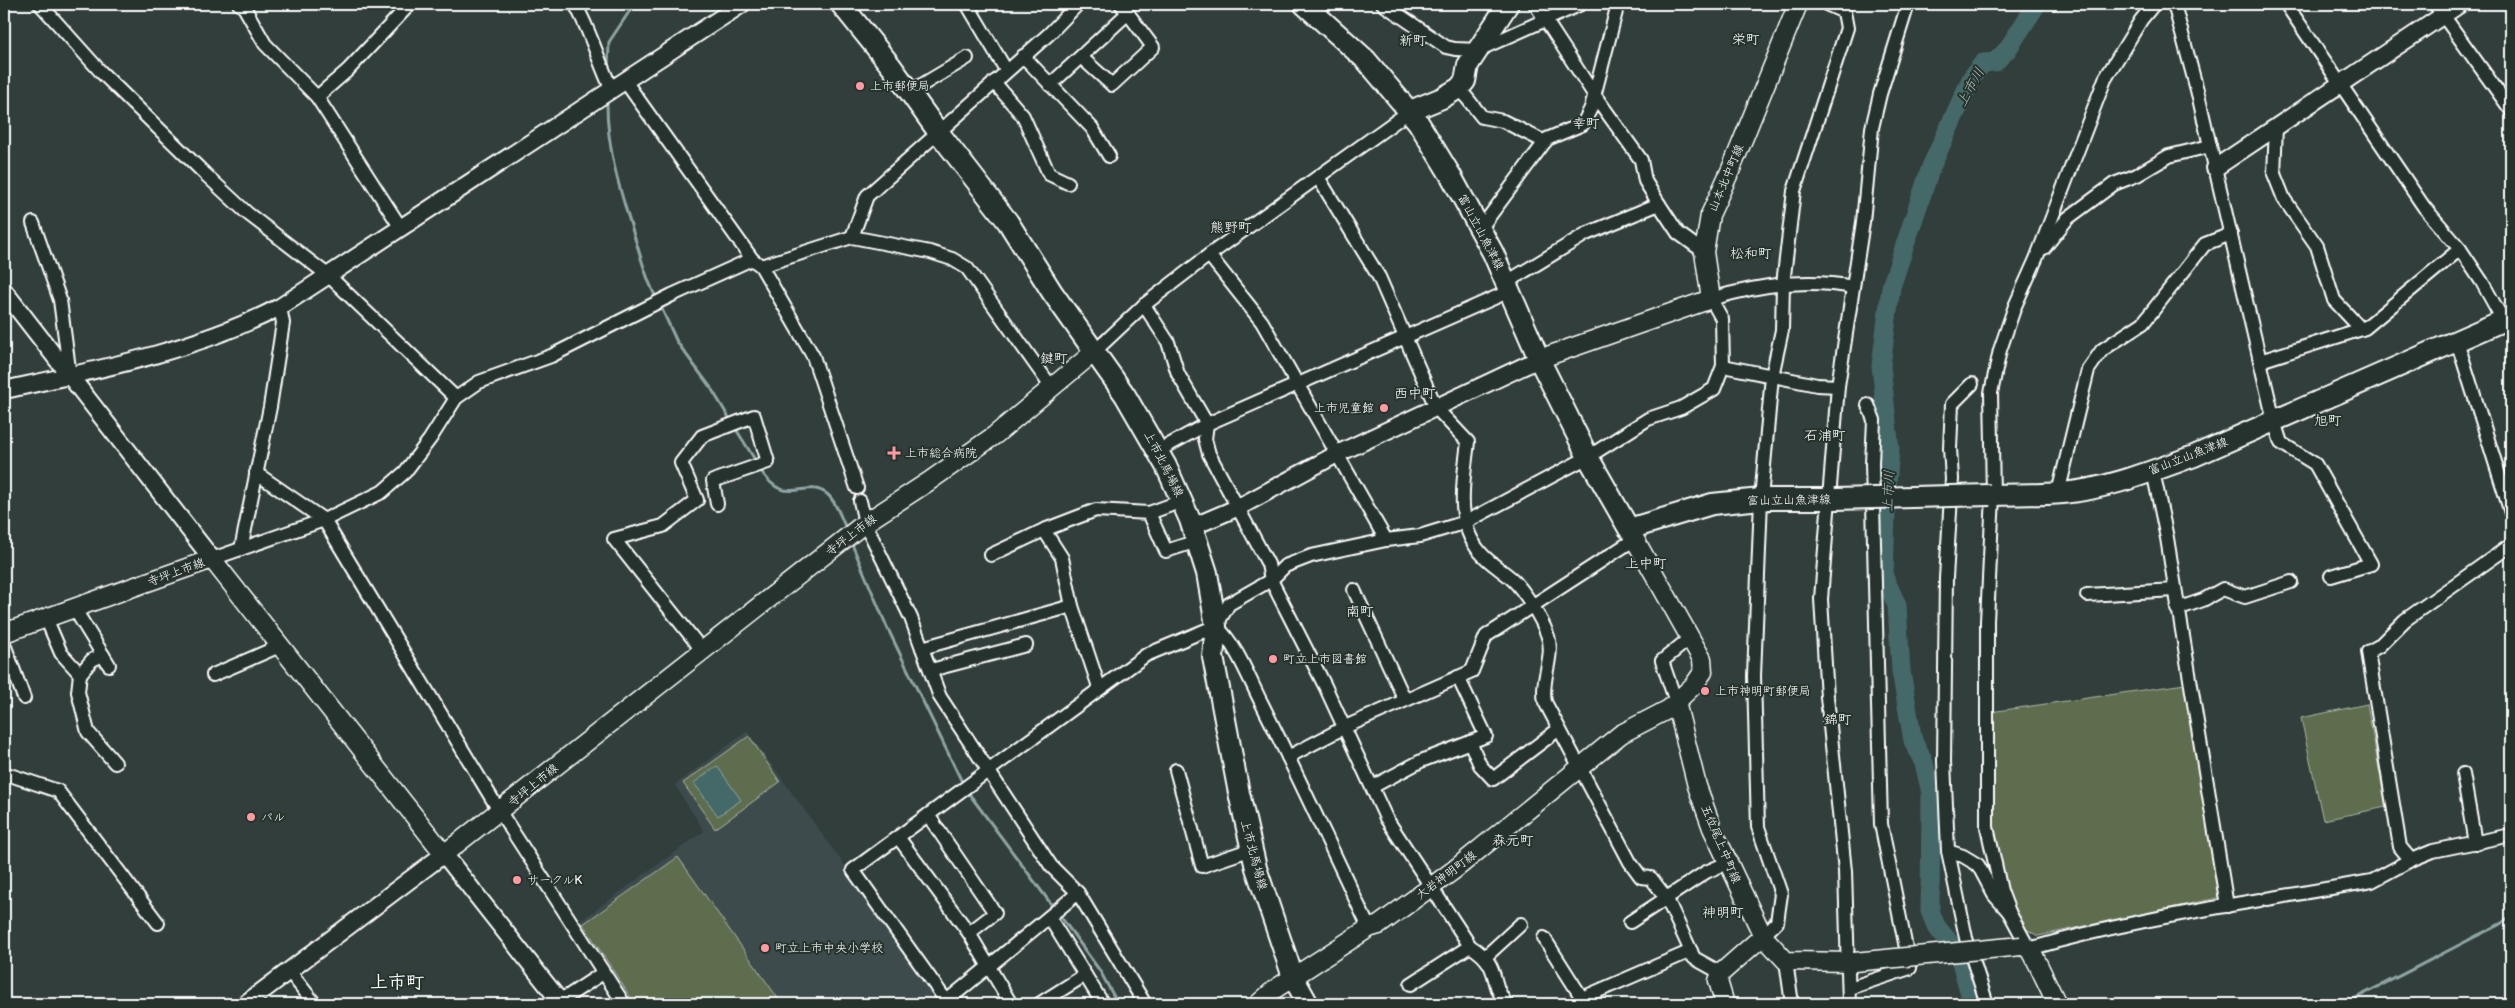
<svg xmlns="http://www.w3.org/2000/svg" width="2515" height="1008" viewBox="0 0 2515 1008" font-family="'Balsamiq Sans','Klee One',sans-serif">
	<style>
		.built { fill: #3e4b4d }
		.green { fill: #5e6d4f; stroke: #aeb6a7 }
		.water { fill: #446967; stroke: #8fa5a4 }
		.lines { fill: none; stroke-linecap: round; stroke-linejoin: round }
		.stream { stroke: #8fa5a4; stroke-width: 3 }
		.river { stroke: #446967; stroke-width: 19 }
		.minor-casing { stroke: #fff; stroke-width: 16 }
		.tertiary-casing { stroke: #fff; stroke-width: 20 }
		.secondary-casing { stroke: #fff; stroke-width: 21 }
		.primary-casing { stroke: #fff; stroke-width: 24 }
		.minor { stroke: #26332d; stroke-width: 12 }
		.tertiary { stroke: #26332d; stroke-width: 16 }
		.secondary { stroke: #26332d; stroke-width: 18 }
		.primary { stroke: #26332d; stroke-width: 20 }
		.secondary-bridge-casing { stroke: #fff; stroke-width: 21; stroke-linecap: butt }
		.primary-bridge-casing { stroke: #fff; stroke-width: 24; stroke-linecap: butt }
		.secondary-bridge { stroke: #26332d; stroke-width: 18 }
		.primary-bridge { stroke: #26332d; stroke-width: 20 }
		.poi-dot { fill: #ff9aa2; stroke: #26332d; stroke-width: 2 }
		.labels { text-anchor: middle; stroke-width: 4; stroke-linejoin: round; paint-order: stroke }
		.poi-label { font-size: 12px; fill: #fff; stroke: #26332d; text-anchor: start }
		.street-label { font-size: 12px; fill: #fff; stroke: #26332d }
		.neighbourhood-label { font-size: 14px; fill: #fff; stroke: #26332d }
		.water-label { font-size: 14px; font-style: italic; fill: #abbcbb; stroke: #26332d }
		.district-label { font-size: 18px; font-weight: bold; fill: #fff; stroke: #26332d }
	</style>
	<rect width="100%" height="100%" fill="#313e3c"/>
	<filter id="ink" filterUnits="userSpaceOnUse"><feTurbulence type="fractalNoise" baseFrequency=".02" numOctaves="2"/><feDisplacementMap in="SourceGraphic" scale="10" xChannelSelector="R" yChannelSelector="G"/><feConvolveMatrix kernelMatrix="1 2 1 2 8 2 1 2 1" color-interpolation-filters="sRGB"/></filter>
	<g filter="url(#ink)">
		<path class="built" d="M 747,731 L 846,867 L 931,990 L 930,1002 L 926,1004 L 632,1004 L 579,922 L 704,831 L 675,785 Z"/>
		<g class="green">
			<path d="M 2185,684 L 2222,897 L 2038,936 L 2026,929 L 2015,910 L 2001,868 L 1992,830 L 1990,712 Z"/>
			<path d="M 2367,704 L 2386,807 L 2323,820 L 2301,718 Z"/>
			<path d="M 749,736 L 780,782 L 715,829 L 683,783 Z"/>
			<path d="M 678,857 L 782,1004 L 635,1004 L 583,924 Z"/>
		</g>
		<path class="water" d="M 717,766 L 741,800 L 718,816 L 694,783 Z"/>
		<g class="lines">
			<g class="stream">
				<path d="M 608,70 L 609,42 L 629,12 L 629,4"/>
				<path d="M 607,99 C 606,150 622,197 637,245 C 643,264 647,282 657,299"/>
				<path d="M 660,305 L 677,342 L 711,388 L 731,421"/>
				<path d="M 734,426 L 757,463"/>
				<path d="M 760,469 C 785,510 804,477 827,494 C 836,501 842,520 847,531"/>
				<path d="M 851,542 L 887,627 L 964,786"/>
				<path d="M 967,791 L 1054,908"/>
				<path d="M 1058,913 L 1100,971 L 1118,1004"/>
				<path d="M 2343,1004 C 2385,984 2426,962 2467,941 C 2483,932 2496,928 2511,917"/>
			</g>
			<path class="river" d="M 1973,1004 L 1958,953 L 1936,926 L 1930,911 L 1931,793 L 1924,763 L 1913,741 L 1901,671 L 1897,605 L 1884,577 L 1887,484 L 1890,450 L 1881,366 L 1891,287 L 1931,167 L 1972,77 L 1983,63 L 1995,62 L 2007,50 L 2037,4"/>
			<defs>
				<g id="minor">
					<path d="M 40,4 L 101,72 L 205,174 L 247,213 L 329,276 L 456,398"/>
					<path d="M 239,4 L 244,7 L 265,44 L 317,97 L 401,228"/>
					<path d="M 575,4 C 591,32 598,61 612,90"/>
					<path d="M 967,4 L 1006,70"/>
					<path d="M 1383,4 L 1446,47 L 1455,49 L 1478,50 L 1581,4"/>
					<path d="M 1535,4 L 1593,93 L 1641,160 L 1645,181 L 1659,204"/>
					<path d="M 2174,4 L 2197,90 L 2274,421 L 2281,443 L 2315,464 L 2371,564 L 2331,576"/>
					<path d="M 2435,4 L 2511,110"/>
					<path d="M 1023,56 L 1092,128 L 1109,156"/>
					<path d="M 1082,58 L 1112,85 L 1153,47 L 1121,4"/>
					<path d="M 625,81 L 752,259 L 761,266 L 813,356 L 857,488"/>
					<path d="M 994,82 L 1023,116 L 1049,174 L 1068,183"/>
					<path d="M 1050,85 L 1128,13"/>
					<path d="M 1459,88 L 1482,117 L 1503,121 L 1545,142"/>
					<path d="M 910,92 L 967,58"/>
					<path d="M 317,97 L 348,70 L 410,4"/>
					<path d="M 2276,127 L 2274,174 L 2284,199 L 2317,246 L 2334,300 L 2361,329"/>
					<path d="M 1318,177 L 1379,277 L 1426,385"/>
					<path d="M 33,223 L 60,300 L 70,376"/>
					<path d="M 1480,229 L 1547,139 L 1583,124 L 1591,108 L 1618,4"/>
					<path d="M 852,237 L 867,196 L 1049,34 L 1078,4"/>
					<path d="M 2044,248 L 2068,218 L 2114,184 L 2137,175 L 2169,156 L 2210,146"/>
					<path d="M 2460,249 L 2482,282 L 2503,320"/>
					<path d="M 1209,255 L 1262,322 L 1386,540"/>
					<path d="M 761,266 L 852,237 L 930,252 L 952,259 L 967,268 L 1052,388"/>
					<path d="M 1507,282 L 1586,234 L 1659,204 L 1678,233 L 1704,252"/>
					<path d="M 1144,305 L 1168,342 L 1178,374 L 1207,424 L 1205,439 L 1209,454 L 1268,564 L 1271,580 L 1325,686 L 1386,818 L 1470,946 C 1503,966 1488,983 1507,1004"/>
					<path d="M 2457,341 L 2511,513"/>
					<path d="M 1093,353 L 1144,305 L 1209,255 L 1410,111"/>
					<path d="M 2260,361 L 2365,328 L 2460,249 L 2424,207 L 2286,4"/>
					<path d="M 1723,366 L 1722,319 L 1711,299 C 1757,285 1806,278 1853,287"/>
					<path d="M 1429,391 L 1436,408 L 1468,442 C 1464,477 1454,522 1480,552 C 1489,563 1502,570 1512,579 C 1524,590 1542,619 1547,634 C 1556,655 1540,679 1545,702 L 1630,862 L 1641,877 L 1651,878 L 1667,899 L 1694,958 L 1721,973"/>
					<path d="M 1158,451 L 1207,424 L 1510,291"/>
					<path d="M 2153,471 L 2167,538 L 2227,906"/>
					<path d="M 256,473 L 324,520 L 500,812 L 624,1004"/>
					<path d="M 2058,493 L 2088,370 L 2102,350 L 2143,323 L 2205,244 L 2231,234"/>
					<path d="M 860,501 L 865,523 L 911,618 L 940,697 L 1051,866 L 1078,893 L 1145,1004"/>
					<path d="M 1182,501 L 1149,513 L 1166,551 L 1197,541"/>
					<path d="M 1044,530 L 1096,510 L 1149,513"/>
					<path d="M 241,549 L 270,407 L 283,323 L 280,307"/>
					<path d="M 991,555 L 1044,530 L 1062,558 L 1072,606"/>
					<path d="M 212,559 L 324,520 L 382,492 L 405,472 L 430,439 L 456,398 L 479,382 L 551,356 L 672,295 L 752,259"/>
					<path d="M 1354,590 L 1405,700"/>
					<path d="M 2087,595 L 2175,590"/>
					<path d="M 74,608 L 109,665"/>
					<path d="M 2177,609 L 2203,600 L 2223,589 L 2245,597 L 2291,582"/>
					<path d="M 46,618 L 61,653 L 80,674 L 92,660 L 103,655"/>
					<path d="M 1216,626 C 1237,645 1249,679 1262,704 C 1299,778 1334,853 1369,928"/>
					<path d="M 4,644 L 24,698"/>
					<path d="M 922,648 L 1072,606 L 1099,687"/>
					<path d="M 702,650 L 614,539 L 663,526 L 697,500 L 681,463 L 702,436 L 754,416 L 768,462 L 713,481 L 717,504"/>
					<path d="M 931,670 L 1026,645"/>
					<path d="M 80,674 L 78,692 L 88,732 L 115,763"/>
					<path d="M 213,675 L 282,645"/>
					<path d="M 1676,702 L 1662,661 L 1690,638"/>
					<path d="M 1470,742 L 1480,765 L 1493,779 L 1559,729"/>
					<path d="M 1288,757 L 1345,727 L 1472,671 L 1486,636 L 1635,539"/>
					<path d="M 1176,770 L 1202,866 L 1252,849"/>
					<path d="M 4,773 L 58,791 L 158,923"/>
					<path d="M 2463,774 L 2475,843"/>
					<path d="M 1372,787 L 1421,761 L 1486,736 L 1458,677"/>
					<path d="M 898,837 L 969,933 L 995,913 L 928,815"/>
					<path d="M 1948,851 L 1944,761 L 1946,578 L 1952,479 L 1950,448 L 1952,404 L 1972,384"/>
					<path d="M 2411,860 L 2400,847 L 2368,652 L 2379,646 L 2405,620 L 2511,545"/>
					<path d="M 2267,899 L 2372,881 L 2411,860 L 2433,851 L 2511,835"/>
					<path d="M 2009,912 L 2001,891 L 1987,827 L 1987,621 L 1993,495 L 1991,393 L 2000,350 L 2015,306 L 2036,259 L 2105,79 L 2141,20 L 2154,4"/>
					<path d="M 1630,922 L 1706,872 L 1727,863"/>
					<path d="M 969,933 L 1011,1004"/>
					<path d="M 1763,936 L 1777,922 L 1781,894 L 1758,827 L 1754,676 L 1761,499 L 1772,376 L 1782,330 L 1783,284 L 1794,191 L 1847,28 L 1844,12 L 1826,4"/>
					<path d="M 1544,938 L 1582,998 L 1691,951"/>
					<path d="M 1485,957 L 1521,924"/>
					<path d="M 1786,961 L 1792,1004"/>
					<path d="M 289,971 L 315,1004"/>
					<path d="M 1085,975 L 1103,1004"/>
					<path d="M 1411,984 L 1470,946"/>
					<path d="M 1850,988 L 1910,968 L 1881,824 L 1872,463 L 1874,420 L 1868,405"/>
					<path d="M 558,999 L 568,996 L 603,973"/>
					<path d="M 947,1002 L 853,870 L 1146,655 L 1216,626 L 1229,604 L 1271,580 L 1285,566 L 1311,556 L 1386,540 L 1420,536 L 1466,522 L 1588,457 L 1648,419 L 1681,408 L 1714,389 L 1723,366 L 1817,385 L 1838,386"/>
					<path d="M 943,1004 L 1078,893"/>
					<path d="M 1039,1004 L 1085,975 L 1049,917"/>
					<path d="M 1849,1004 L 1845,871 L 1827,697 L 1821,599 L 1838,386 L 1863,222 L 1872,128 L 1880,94 L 1908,4"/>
					<path d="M 1987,1004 L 1966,938 L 1948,851 L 1963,856 L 1978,865 L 1994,895 L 2009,912 L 2029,949 C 2105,927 2182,913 2260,900"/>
				</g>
				<g id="tertiary">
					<path d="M 2215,168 L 2460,4"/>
					<path d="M 4,291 L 212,559"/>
					<path d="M 4,390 C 97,370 195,351 280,307 L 742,4"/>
					<path d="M 1192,527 L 1239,507 L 1337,454 L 1539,359"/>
					<path d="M 245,1004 L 444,854 L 562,1004"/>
				</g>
				<g id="secondary">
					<path d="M 1539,359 L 1711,299 L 1704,252 L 1710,215 L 1731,169 L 1798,4"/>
					<path d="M 4,633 L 212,559 L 444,854 L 865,523 L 928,482 L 995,435 L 1093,353"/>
					<path d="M 1676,702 L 1697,786 L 1712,828 L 1763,936 L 1786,961 L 1854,962"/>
					<path d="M 2021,946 L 2029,949 L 2033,954 L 2057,1004"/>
					<path d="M 1258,1004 L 1275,989 L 1369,928 L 1379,925 L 1454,870 L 1621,734 L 1669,709 L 1694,685 L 1703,672 L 1702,659 L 1629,529"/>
					<path d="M 1725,1004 L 1718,981 L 1721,973 L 1763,936"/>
				</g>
				<g id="primary">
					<path d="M 841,4 L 891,66 L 939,133 L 1008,222 L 1052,292 L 1125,395 L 1166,466 L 1190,520 L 1207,573 L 1216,626 L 1213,657 L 1239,793 L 1256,868 L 1293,977 L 1308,1004"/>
					<path d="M 1304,4 L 1366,60 L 1418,122 L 1451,176 L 1493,253 L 1539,359 L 1588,457 L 1629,529 L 1712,504 L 1761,499 L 1835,499"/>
					<path d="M 1410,111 L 1442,98 L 1459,88 L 1465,81 L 1468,65 L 1508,4"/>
					<path d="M 1990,495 C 2014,494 2039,495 2063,493 C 2108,489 2152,471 2194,456 L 2511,317"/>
				</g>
			</defs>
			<use href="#minor" class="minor-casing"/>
			<use href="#tertiary" class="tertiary-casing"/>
			<use href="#secondary" class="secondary-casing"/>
			<use href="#primary" class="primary-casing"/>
			<use href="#minor" class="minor"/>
			<use href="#tertiary" class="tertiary"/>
			<use href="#secondary" class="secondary"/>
			<use href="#primary" class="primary"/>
			<defs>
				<path id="secondary-bridge" d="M 1854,962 L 2021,946"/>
				<path id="primary-bridge" d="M 1835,499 L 1990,495"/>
			</defs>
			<use href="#secondary-bridge" class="secondary-bridge-casing"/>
			<use href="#primary-bridge" class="primary-bridge-casing"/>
			<use href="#secondary-bridge" class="secondary-bridge"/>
			<use href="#primary-bridge" class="primary-bridge"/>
		</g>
	</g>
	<g class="poi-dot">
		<circle cx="860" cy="86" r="5"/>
		<circle cx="1384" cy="408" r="5"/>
		<path d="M891.5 445.5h5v5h5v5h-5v5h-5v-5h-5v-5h5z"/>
		<circle cx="1273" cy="659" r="5"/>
		<circle cx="1705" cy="691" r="5"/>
		<circle cx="251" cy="817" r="5"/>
		<circle cx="517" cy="880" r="5"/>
		<circle cx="765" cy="948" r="5"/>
	</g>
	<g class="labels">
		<g class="poi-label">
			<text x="870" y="90">上市郵便局</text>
			<text x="1374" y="412" text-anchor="end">上市児童館</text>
			<text x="905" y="457">上市総合病院</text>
			<text x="1283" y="663">町立上市図書館</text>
			<text x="1715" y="695">上市神明町郵便局</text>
			<text x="261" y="821">パル</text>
			<text x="527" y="884">サークルK</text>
			<text x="775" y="952">町立上市中央小学校</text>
		</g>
		<g class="street-label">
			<text transform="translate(1726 178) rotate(-67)" y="4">山本北中町線</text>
			<text transform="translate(1481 232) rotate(62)" y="4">富山立山魚津線</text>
			<text transform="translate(2188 456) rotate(-21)" y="4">富山立山魚津線</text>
			<text transform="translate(1164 464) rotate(63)" y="4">上市北馬場線</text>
			<text transform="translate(1789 500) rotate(-1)" y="4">富山立山魚津線</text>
			<text transform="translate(851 535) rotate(-37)" y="4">寺坪上市線</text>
			<text transform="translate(176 572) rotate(-20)" y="4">寺坪上市線</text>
			<text transform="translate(533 785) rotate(-39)" y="4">寺坪上市線</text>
			<text transform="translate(1721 844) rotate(67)" y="4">五位尾上中町線</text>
			<text transform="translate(1254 855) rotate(75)" y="4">上市北馬場線</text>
			<text transform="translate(1446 875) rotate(-37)" y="4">大岩神明町線</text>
		</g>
		<g class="neighbourhood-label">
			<text x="1746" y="44">栄町</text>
			<text x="1413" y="45">新町</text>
			<text x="1586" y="128">幸町</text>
			<text x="1231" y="232">熊野町</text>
			<text x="1751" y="258">松和町</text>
			<text x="1054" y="363">鍵町</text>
			<text x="1415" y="398">西中町</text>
			<text x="2328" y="425">旭町</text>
			<text x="1825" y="440">石浦町</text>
			<text x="1646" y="568">上中町</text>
			<text x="1360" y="616">南町</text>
			<text x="1838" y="724">錦町</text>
			<text x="1513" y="845">森元町</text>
			<text x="1723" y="917">神明町</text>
		</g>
		<g class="water-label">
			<text transform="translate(1970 87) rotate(-61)" y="5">上市川</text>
			<text transform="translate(1888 491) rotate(-87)" y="5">上市川</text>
		</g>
		<g class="district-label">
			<text x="397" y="988">上市町</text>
		</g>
	</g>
	<rect width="2515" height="1008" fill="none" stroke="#26332d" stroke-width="20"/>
	<rect x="10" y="10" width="2495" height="988" fill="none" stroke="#fff" stroke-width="2" filter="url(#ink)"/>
</svg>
